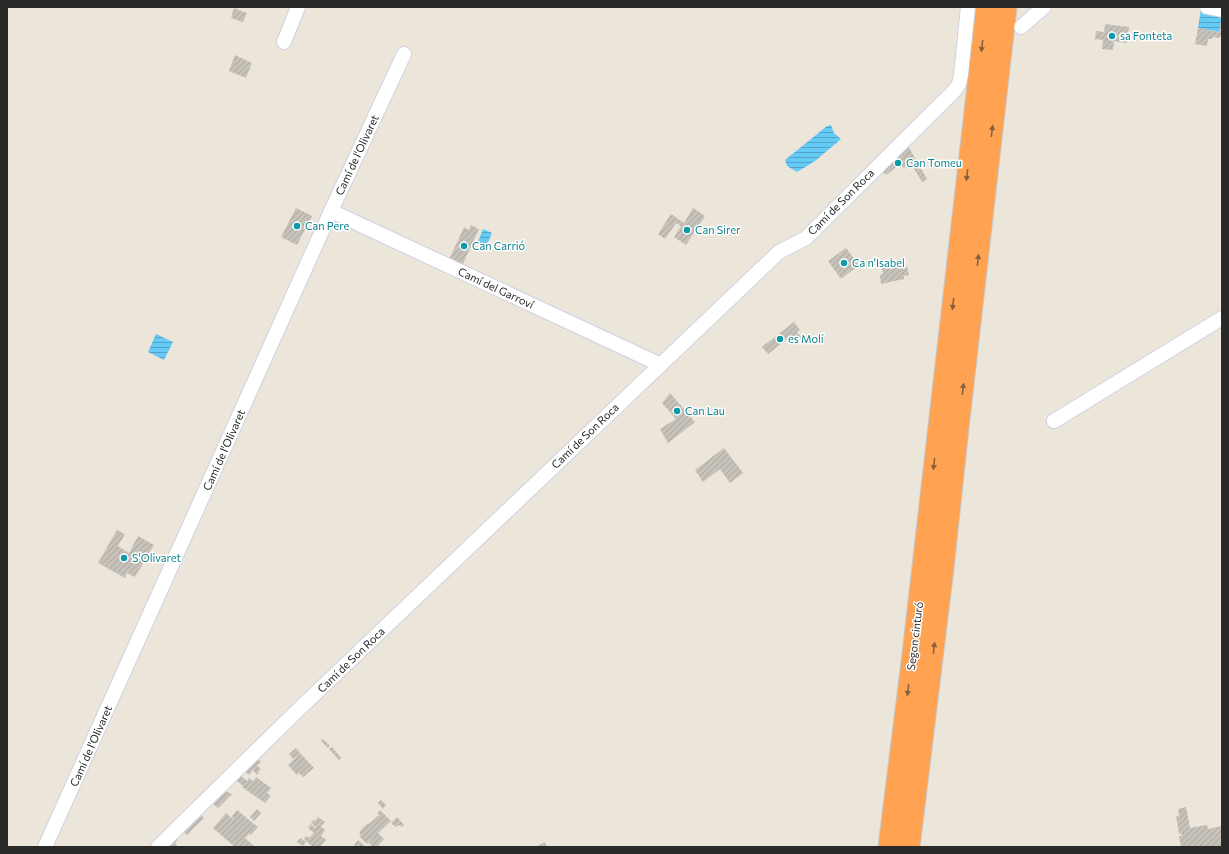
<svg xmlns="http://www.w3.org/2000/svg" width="1229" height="854" viewBox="0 0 1229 854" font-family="Commissioner,sans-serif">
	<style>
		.water { fill: url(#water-rules) }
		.building { fill: url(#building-hatch) }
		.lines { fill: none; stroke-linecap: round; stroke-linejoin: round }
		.minor-casing { stroke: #cfd2e3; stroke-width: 16 }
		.highway-casing { stroke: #c7c7c7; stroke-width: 23 }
		.minor { stroke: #fff; stroke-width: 14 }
		.highway { stroke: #ffa352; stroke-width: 21 }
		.oneway { fill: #89603b }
		.culture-dot { fill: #0f9aa8; stroke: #fff; stroke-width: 1.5 }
		.labels { text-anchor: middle; stroke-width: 3; stroke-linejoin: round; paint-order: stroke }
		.culture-label { font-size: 11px; fill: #0d838f; stroke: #fff; text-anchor: start }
		.street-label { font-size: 11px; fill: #292929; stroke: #fff }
	</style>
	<defs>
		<pattern id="water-rules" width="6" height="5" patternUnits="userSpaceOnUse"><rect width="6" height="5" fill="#65caf6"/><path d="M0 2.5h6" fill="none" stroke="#53a4c7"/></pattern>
		<pattern id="building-hatch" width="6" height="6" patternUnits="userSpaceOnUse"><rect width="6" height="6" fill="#c7c2b9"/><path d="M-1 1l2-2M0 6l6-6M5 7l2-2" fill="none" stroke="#aba79f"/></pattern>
	</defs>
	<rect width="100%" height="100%" fill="#ece5d9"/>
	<g class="water">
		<path d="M 1201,9 L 1222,17 L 1219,32 L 1198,28 Z"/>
		<path d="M 831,125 L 834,133 L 841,139 L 815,161 L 797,172 L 787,166 L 785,160 L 827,126 Z"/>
		<path d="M 483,229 L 492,233 L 487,245 L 478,242 Z"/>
		<path d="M 156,334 L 173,342 L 164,360 L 148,352 Z"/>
	</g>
	<g class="building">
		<path d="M 234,8 L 247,13 L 243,22 L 231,18 Z"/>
		<path d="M 1221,20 L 1222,31 L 1220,38 L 1213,37 L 1212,39 L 1208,39 L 1207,46 L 1195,44 L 1198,28 L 1219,32 Z"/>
		<path d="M 1105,24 L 1129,27 L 1127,43 L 1114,41 L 1113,50 L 1102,49 L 1103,40 L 1095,39 L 1096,31 L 1104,32 Z"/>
		<path d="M 235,55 L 252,63 L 246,78 L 229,71 Z"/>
		<path d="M 907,144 L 927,179 L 922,182 L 910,162 L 904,168 L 900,164 L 886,175 L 880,169 Z"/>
		<path d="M 296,208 L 312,216 L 297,245 L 281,237 Z"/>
		<path d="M 693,208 L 705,216 L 686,245 L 674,237 L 681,226 L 676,223 L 665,239 L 658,234 L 671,214 L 684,223 Z"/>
		<path d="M 471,225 L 479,229 L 461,268 L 448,262 L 464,227 L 469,230 Z"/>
		<path d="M 846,248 L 859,265 L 841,279 L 828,261 Z"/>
		<path d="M 901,264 L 902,268 L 907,267 L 909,275 L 904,276 L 904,279 L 881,284 L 880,275 L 883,274 L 882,267 Z"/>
		<path d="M 794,322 L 800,330 L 797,332 L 801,337 L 797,340 L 792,335 L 768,354 L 762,347 Z"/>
		<path d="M 670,393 L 695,422 L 668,443 L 660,429 L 676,419 L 662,403 Z"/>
		<path d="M 724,448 L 743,473 L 730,483 L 720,469 L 703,482 L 695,470 Z"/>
		<path d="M 117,530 L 125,534 L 118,546 L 129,553 L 138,536 L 154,545 L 135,577 L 127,573 L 125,578 L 98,563 Z"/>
		<path d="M 323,739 L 330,746 L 328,748 L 321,741 Z"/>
		<path d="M 332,747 L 341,758 L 339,760 L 329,749 Z"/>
		<path d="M 296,748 L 300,753 L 293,759 L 289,754 Z"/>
		<path d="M 300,753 L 314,768 L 303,777 L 299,773 L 297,775 L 288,765 Z"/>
		<path d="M 256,758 L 261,762 L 257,766 L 261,769 L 258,772 L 259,773 L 257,775 L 253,770 L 249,775 L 244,771 Z"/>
		<path d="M 240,775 L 247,781 L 249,778 L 253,781 L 256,777 L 271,788 L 267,793 L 271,796 L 265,803 L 242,787 L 243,786 L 236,780 Z"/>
		<path d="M 223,790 L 232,794 L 218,808 L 211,802 Z"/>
		<path d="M 381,800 L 386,805 L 383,809 L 378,803 Z"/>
		<path d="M 1186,807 L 1190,828 L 1207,825 L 1208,829 L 1222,826 L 1222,847 L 1181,847 L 1179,836 L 1182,836 L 1181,833 L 1179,834 L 1176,816 L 1179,816 L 1178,809 Z"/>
		<path d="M 257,809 L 261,813 L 254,821 L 250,817 Z"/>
		<path d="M 237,810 L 258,827 L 251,835 L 249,834 L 245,838 L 255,847 L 235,847 L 213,828 L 226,813 L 233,819 L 233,818 L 232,816 Z"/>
		<path d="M 380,810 L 391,821 L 378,833 L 384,839 L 377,847 L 373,847 L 369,843 L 375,836 L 367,844 L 359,836 L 361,835 L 359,832 L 368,823 L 369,824 L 378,816 L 380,816 L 377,813 Z"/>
		<path d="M 199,813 L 204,818 L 187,835 L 182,830 Z"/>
		<path d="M 318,817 L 325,822 L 321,826 L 315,821 Z"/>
		<path d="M 397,817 L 404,825 L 402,827 L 399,825 L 396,827 L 391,823 Z"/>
		<path d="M 314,820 L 325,830 L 321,836 L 326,840 L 320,847 L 313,847 L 304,839 L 306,836 L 309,838 L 314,833 L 308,828 L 311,824 L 315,828 L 316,827 L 311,823 Z"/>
		<path d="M 175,837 L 178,839 L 175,844 L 179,847 L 166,847 Z"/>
		<path d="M 300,838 L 306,842 L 303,846 L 297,842 Z"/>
		<path d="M 358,840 L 364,845 L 362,847 L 356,847 L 354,845 Z"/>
		<path d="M 545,842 L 547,847 L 536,847 Z"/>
	</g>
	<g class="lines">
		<defs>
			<g id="minor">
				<path d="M 1207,7 L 1222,10"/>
				<path d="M 1021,27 L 1044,7"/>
				<path d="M 284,42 L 298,7"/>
				<path d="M 331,211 L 661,365"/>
				<path d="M 1054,421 L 1222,318"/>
				<path d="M 45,847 L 331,211 L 404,54"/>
				<path d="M 158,847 L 298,710 L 779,252 L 806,238 L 954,91 L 959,84 L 961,75 L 968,7"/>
			</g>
			<g id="highway">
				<path d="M 889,847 L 913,654 L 987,7"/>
				<path d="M 909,847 L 943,568 L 958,428 L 1006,7"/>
			</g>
		</defs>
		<use href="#minor" class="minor-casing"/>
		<use href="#highway" class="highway-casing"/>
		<use href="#minor" class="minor"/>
		<use href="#highway" class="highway"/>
	</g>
	<defs><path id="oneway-solid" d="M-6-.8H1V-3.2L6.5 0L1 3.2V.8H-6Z"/></defs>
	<g class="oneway">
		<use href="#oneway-solid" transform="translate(982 46) rotate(97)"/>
		<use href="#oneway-solid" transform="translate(992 131) rotate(-83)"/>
		<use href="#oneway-solid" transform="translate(967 175) rotate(97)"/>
		<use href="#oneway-solid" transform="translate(978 260) rotate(-84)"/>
		<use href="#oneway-solid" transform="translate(953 304) rotate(97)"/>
		<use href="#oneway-solid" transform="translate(963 389) rotate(-83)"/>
		<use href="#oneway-solid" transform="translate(934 464) rotate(96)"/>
		<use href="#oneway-solid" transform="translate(934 648) rotate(-83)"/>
		<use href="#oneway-solid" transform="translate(908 690) rotate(97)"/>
	</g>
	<g class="culture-dot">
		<circle cx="1112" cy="36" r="4"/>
		<circle cx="898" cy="163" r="4"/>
		<circle cx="297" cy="226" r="4"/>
		<circle cx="687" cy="230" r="4"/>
		<circle cx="464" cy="246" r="4"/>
		<circle cx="844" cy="263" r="4"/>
		<circle cx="780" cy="339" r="4"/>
		<circle cx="677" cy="411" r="4"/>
		<circle cx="124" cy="558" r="4"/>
	</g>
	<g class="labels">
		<g class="culture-label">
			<text x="1120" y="40">sa Fonteta</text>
			<text x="906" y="167">Can Tomeu</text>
			<text x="305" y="230">Can Pere</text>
			<text x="695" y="234">Can Sirer</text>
			<text x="472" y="250">Can Carrió</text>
			<text x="852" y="267">Ca n'Isabel</text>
			<text x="788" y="343">es Molí</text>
			<text x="685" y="415">Can Lau</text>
			<text x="132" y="562">S'Olivaret</text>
		</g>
		<g class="street-label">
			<text transform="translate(357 155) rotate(-65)" y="4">Camí de l'Olivaret</text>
			<text transform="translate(841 202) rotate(-45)" y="4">Camí de Son Roca</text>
			<text transform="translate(496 288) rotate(25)" y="4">Camí del Garroví</text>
			<text transform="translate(585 436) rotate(-44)" y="4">Camí de Son Roca</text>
			<text transform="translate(224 450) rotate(-66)" y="4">Camí de l'Olivaret</text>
			<text transform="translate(915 636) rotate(-83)" y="4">Segon cinturó</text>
			<text transform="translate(351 660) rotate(-44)" y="4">Camí de Son Roca</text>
			<text transform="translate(91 746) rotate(-66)" y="4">Camí de l'Olivaret</text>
		</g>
	</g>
	<rect width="1229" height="854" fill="none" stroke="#292929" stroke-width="16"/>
</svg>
